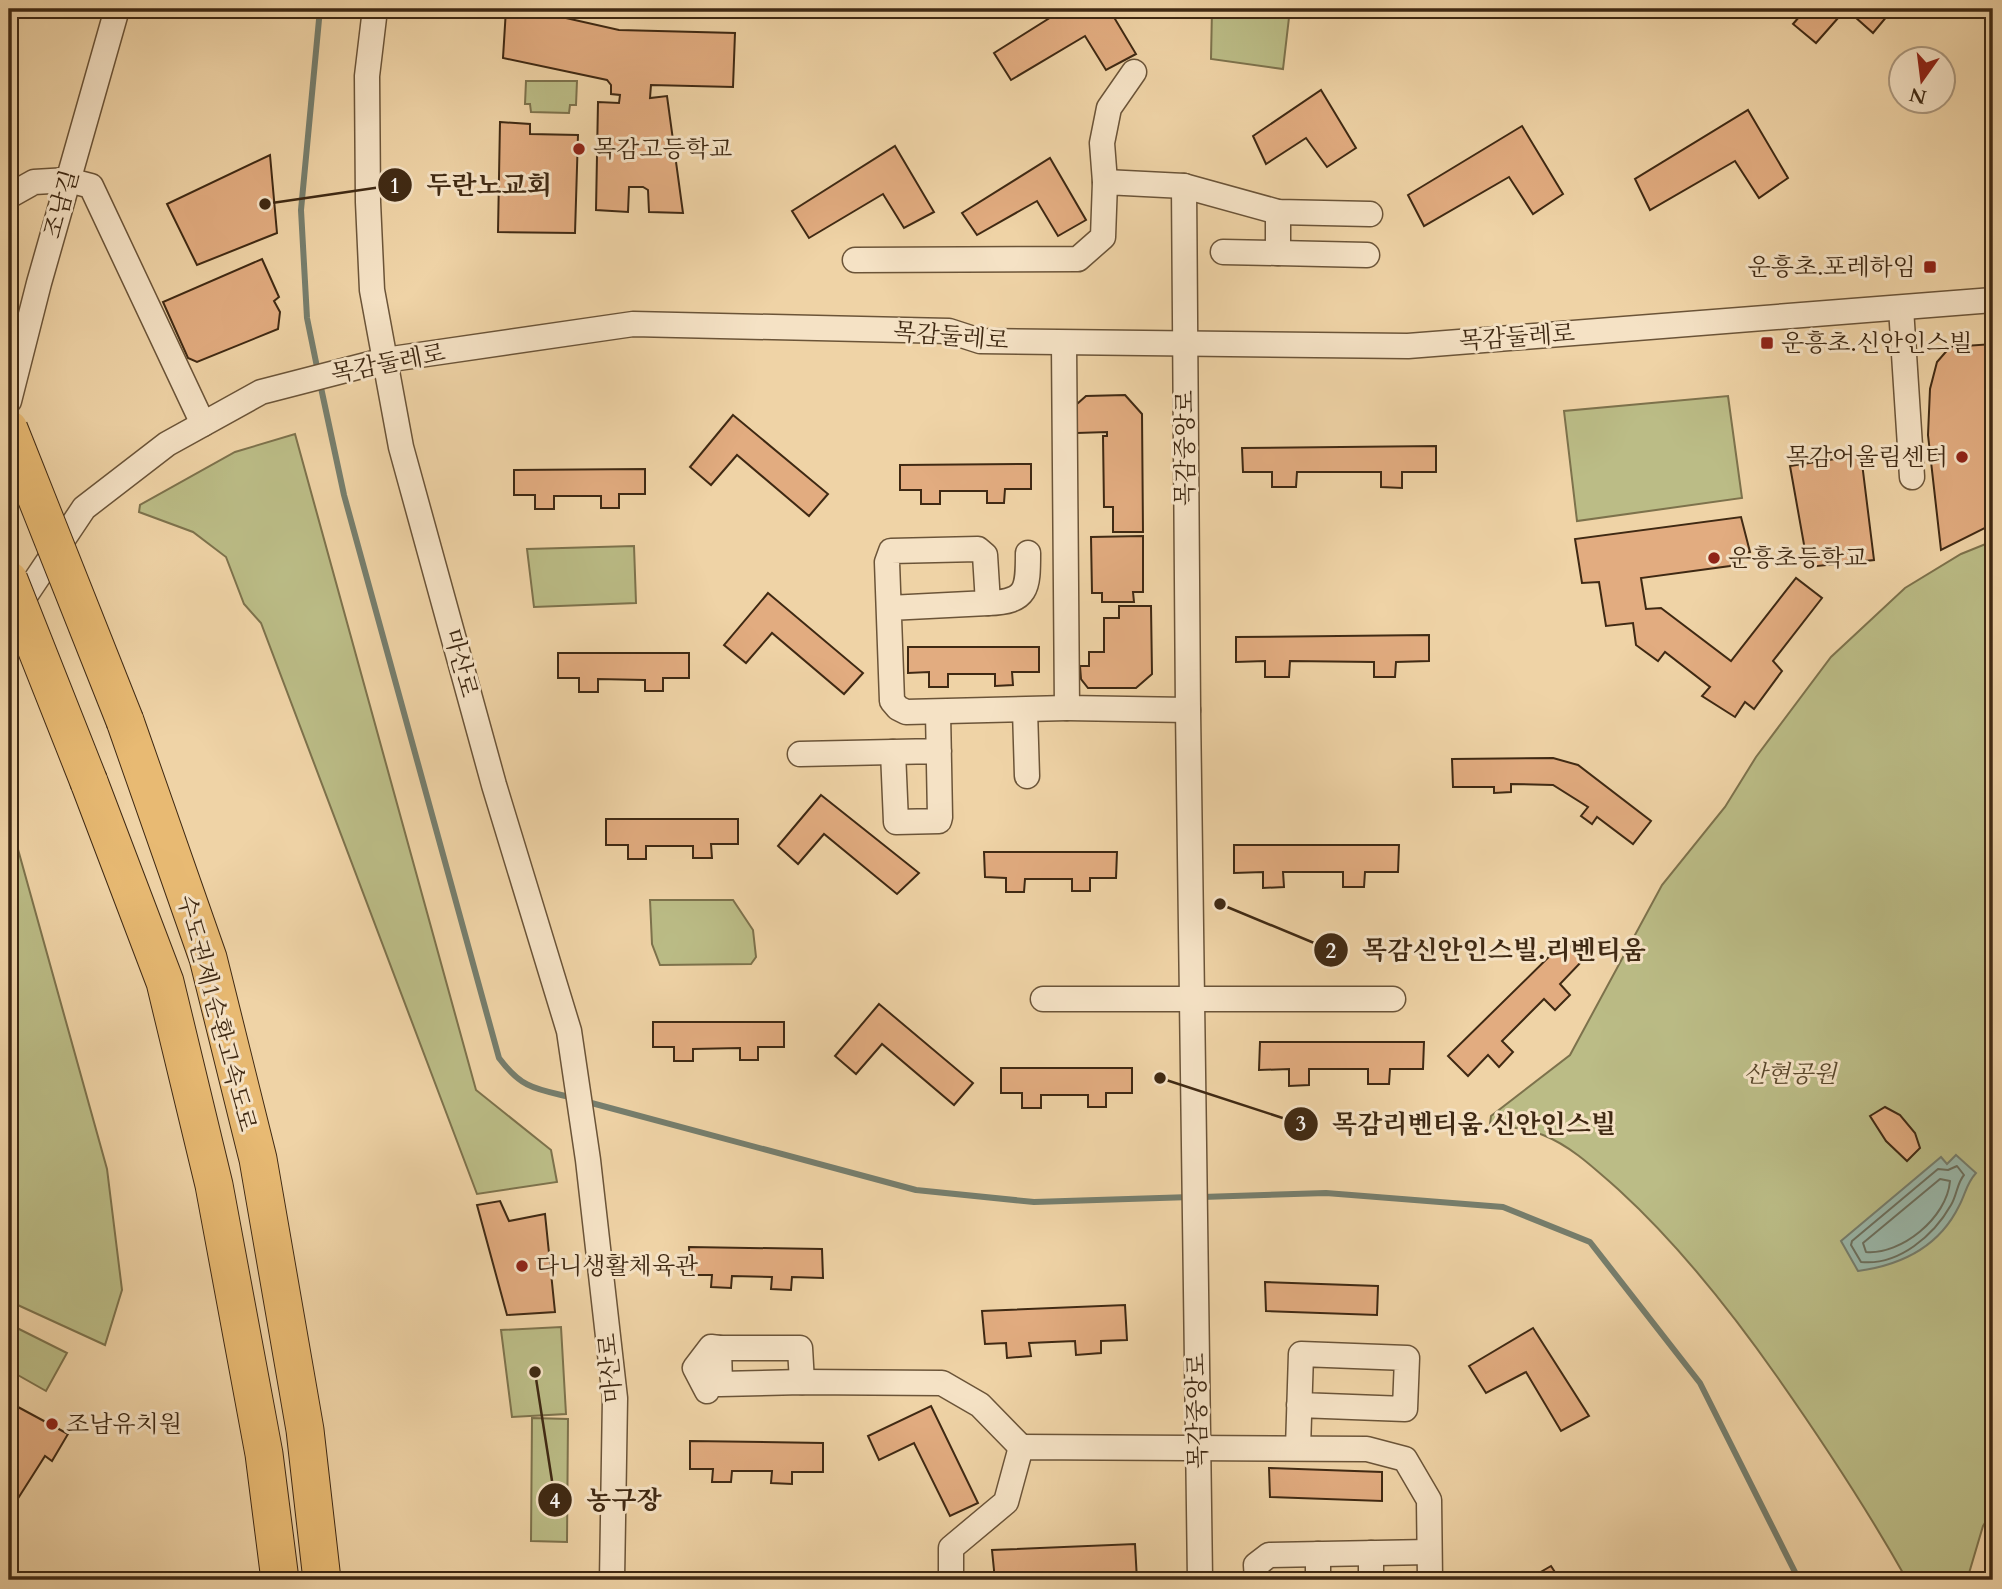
<svg xmlns="http://www.w3.org/2000/svg" width="2002" height="1589" viewBox="0 0 2002 1589" font-family="Cardo,'Noto Serif KR',serif">
	<style>
		.green { fill: #bbbc86; stroke: #7d724c; stroke-width: 2 }
		.water { fill: #9ab7a9; stroke: #767e6d; stroke-width: 2 }
		.lines { fill: none; stroke-linecap: round; stroke-linejoin: round }
		.shore { stroke: #6c705e; stroke-width: 2 }
		.stream { stroke: #767e6d; stroke-width: 6 }
		.building { fill: #e2ac80; stroke: #3f2913; stroke-width: 2 }
		.minor-casing { stroke: #6b5438; stroke-width: 27 }
		.highway-casing { stroke: #3f2913; stroke-width: 39 }
		.minor { stroke: #f5e2c5; stroke-width: 24 }
		.highway { stroke: #e8ba73; stroke-width: 37 }
		.highway-bridge-casing { stroke: #3f2913; stroke-width: 39; stroke-linecap: butt }
		.highway-bridge { stroke: #e8ba73; stroke-width: 37 }
		.poi-dot { fill: #8f2418; stroke: #f5e2c5; stroke-width: 2.5 }
		.labels { text-anchor: middle; stroke-width: 6; stroke-linejoin: round; paint-order: stroke }
		.poi-label { font-size: 24px; fill: #3f2913; stroke: #f5e2c5; text-anchor: start }
		.street-label { font-size: 24px; fill: #3f2913; stroke: #f5e2c5 }
		.park-label { font-size: 24px; font-style: italic; fill: #58462a; stroke: #f5e2c5 }
		.leader { fill: none; stroke: #3f2913; stroke-width: 2.5 }
		.callout-dot { fill: #3f2913; stroke: #f5e2c5; stroke-width: 2.5 }
		.mark-label { font-size: 21px; text-anchor: middle; font-weight: bold; fill: #fff }
		.callout-label { font-size: 26px; text-anchor: middle; font-weight: bold; fill: #3f2913; stroke: #f5e2c5; stroke-width: 6; stroke-linejoin: round; paint-order: stroke }
	</style>
	<rect width="100%" height="100%" fill="#efd3a6"/>
	<filter id="stains"><feTurbulence type="fractalNoise" baseFrequency=".00286" numOctaves="4"/><feColorMatrix values="0 0 0 0 .2 0 0 0 0 .09 0 0 0 0 .02 0 0 0 .5 -.17"/></filter>
	<radialGradient id="worn" r=".72"><stop offset=".6" stop-color="#630" stop-opacity="0"/><stop offset="1" stop-color="#630" stop-opacity=".3"/></radialGradient>
	<g class="green">
		<path d="M 1212,9 L 1290,9 L 1283,69 L 1211,59 Z"/>
		<path d="M 526,81 L 577,81 L 576,105 L 570,105 L 569,113 L 531,112 L 530,104 L 525,104 Z"/>
		<path d="M 1728,396 L 1742,498 L 1577,521 L 1564,411 Z"/>
		<path d="M 295,434 L 476,1090 L 551,1150 L 557,1182 L 477,1194 L 261,623 L 244,604 L 226,557 L 193,532 L 139,512 L 140,505 L 235,452 Z"/>
		<path d="M 1993,541 L 1993,1511 L 1983,1526 L 1967,1580 L 1907,1580 C 1867,1509 1825,1445 1778,1378 C 1731,1311 1680,1246 1620,1191 C 1596,1170 1573,1147 1543,1135 C 1527,1128 1507,1127 1490,1124 L 1491,1116 L 1570,1055 L 1662,885 L 1725,807 L 1756,757 L 1831,657 L 1905,588 L 1961,554 Z"/>
		<path d="M 634,546 L 636,603 L 534,607 L 527,549 Z"/>
		<path d="M 9,817 L 107,1169 L 122,1290 L 105,1345 L 9,1301 Z"/>
		<path d="M 650,900 L 733,900 L 753,930 L 756,957 L 751,964 L 660,965 L 652,944 Z"/>
		<path d="M 9,1324 L 67,1353 L 46,1391 L 9,1370 Z"/>
		<path d="M 561,1327 L 566,1414 L 512,1417 L 501,1330 Z"/>
		<path d="M 532,1418 L 568,1419 L 567,1542 L 531,1541 Z"/>
	</g>
	<path class="water" d="M 1956,1155 L 1976,1173 C 1966,1184 1966,1193 1959,1206 C 1939,1247 1902,1265 1858,1271 L 1841,1241 L 1941,1157 L 1947,1164 Z"/>
	<g class="lines">
		<g class="shore">
			<path d="M 1957,1166 L 1964,1175 C 1957,1183 1957,1195 1951,1205 C 1934,1235 1899,1266 1861,1262 L 1851,1245 L 1852,1241 L 1938,1169 L 1948,1170 Z"/>
			<path d="M 1940,1179 L 1950,1181 C 1947,1218 1901,1255 1866,1252 L 1863,1243 Z"/>
		</g>
		<g class="stream">
			<path d="M 318,372 L 307,318 L 301,210 L 320,9"/>
			<path d="M 320,383 L 344,495 L 499,1058 C 523,1090 537,1089 574,1098"/>
			<path d="M 584,1101 L 916,1190 L 1034,1202 L 1191,1197"/>
			<path d="M 1202,1197 L 1326,1193 L 1503,1207 L 1590,1242 L 1700,1383 L 1799,1580"/>
		</g>
	</g>
	<g class="building">
		<path d="M 506,9 L 526,9 L 619,30 L 735,33 L 733,87 L 651,85 L 650,98 L 667,96 L 683,213 L 649,212 L 648,190 L 643,187 L 629,187 L 628,212 L 596,210 L 598,102 L 619,103 L 620,95 L 611,94 L 611,85 L 607,80 L 503,58 Z"/>
		<path d="M 1064,9 L 1109,9 L 1136,54 L 1106,70 L 1085,36 L 1011,80 L 994,53 Z"/>
		<path d="M 1806,9 L 1893,9 L 1873,33 L 1846,9 L 1816,43 L 1793,24 Z"/>
		<path d="M 1321,90 L 1356,148 L 1327,167 L 1306,138 L 1266,164 L 1253,136 Z"/>
		<path d="M 1748,110 L 1788,178 L 1759,198 L 1735,161 L 1650,210 L 1635,179 Z"/>
		<path d="M 500,122 L 530,124 L 530,134 L 578,135 L 575,233 L 498,232 Z"/>
		<path d="M 1522,126 L 1563,194 L 1533,214 L 1509,177 L 1424,226 L 1408,195 Z"/>
		<path d="M 895,146 L 934,212 L 904,228 L 883,194 L 809,238 L 792,211 Z"/>
		<path d="M 270,155 L 277,233 L 197,265 L 167,204 Z"/>
		<path d="M 1050,158 L 1086,220 L 1058,236 L 1037,201 L 977,235 L 962,213 Z"/>
		<path d="M 262,259 L 279,297 L 274,301 L 280,312 L 278,329 L 197,362 L 188,358 L 163,302 Z"/>
		<path d="M 1993,344 L 1993,524 L 1941,550 L 1928,435 L 1930,389 L 1937,362 L 1950,347 Z"/>
		<path d="M 1125,395 L 1142,414 L 1143,532 L 1113,532 L 1113,507 L 1104,507 L 1103,436 L 1107,436 L 1107,432 L 1077,433 L 1077,404 L 1086,396 Z"/>
		<path d="M 733,415 L 828,494 L 809,516 L 737,455 L 711,485 L 690,467 Z"/>
		<path d="M 1436,446 L 1436,472 L 1402,472 L 1402,488 L 1381,487 L 1381,472 L 1297,472 L 1296,487 L 1272,487 L 1272,472 L 1243,472 L 1242,448 Z"/>
		<path d="M 1861,455 L 1874,560 L 1808,567 L 1790,466 Z"/>
		<path d="M 1031,464 L 1031,489 L 1005,489 L 1004,503 L 987,503 L 987,491 L 940,491 L 940,504 L 921,504 L 921,490 L 900,490 L 900,465 Z"/>
		<path d="M 645,469 L 645,494 L 619,494 L 619,508 L 601,508 L 601,496 L 554,496 L 554,509 L 535,509 L 535,495 L 514,495 L 514,470 Z"/>
		<path d="M 1741,517 L 1750,552 L 1739,554 L 1730,566 L 1641,578 L 1646,609 L 1661,608 L 1731,661 L 1796,578 L 1822,598 L 1773,661 L 1782,671 L 1754,709 L 1745,702 L 1735,717 L 1702,696 L 1710,687 L 1665,652 L 1658,661 L 1636,645 L 1633,623 L 1606,626 L 1599,582 L 1582,583 L 1575,539 Z"/>
		<path d="M 1143,536 L 1143,592 L 1133,592 L 1134,602 L 1102,602 L 1102,593 L 1092,593 L 1091,537 Z"/>
		<path d="M 768,593 L 863,673 L 844,694 L 772,633 L 746,663 L 724,645 Z"/>
		<path d="M 1119,606 L 1151,606 L 1152,674 L 1136,688 L 1088,688 L 1081,679 L 1080,666 L 1089,666 L 1089,652 L 1104,652 L 1104,618 L 1119,618 Z"/>
		<path d="M 1429,635 L 1429,661 L 1396,662 L 1395,677 L 1374,677 L 1374,662 L 1290,661 L 1289,677 L 1265,677 L 1265,661 L 1236,662 L 1236,637 Z"/>
		<path d="M 908,647 L 1039,647 L 1039,672 L 1012,672 L 1013,685 L 995,686 L 995,674 L 948,674 L 948,687 L 929,687 L 929,672 L 908,673 Z"/>
		<path d="M 558,653 L 689,653 L 689,678 L 663,678 L 663,691 L 645,691 L 645,680 L 598,679 L 598,692 L 579,692 L 579,678 L 558,678 Z"/>
		<path d="M 1553,758 L 1578,765 L 1651,821 L 1633,844 L 1597,817 L 1592,824 L 1581,816 L 1588,807 L 1553,785 L 1511,784 L 1511,792 L 1494,793 L 1494,787 L 1453,787 L 1452,759 Z"/>
		<path d="M 821,795 L 919,873 L 897,894 L 824,834 L 798,864 L 778,846 Z"/>
		<path d="M 606,819 L 738,819 L 738,844 L 711,844 L 712,858 L 693,858 L 693,846 L 646,846 L 646,859 L 628,859 L 628,845 L 606,845 Z"/>
		<path d="M 1234,845 L 1399,845 L 1398,872 L 1365,872 L 1364,887 L 1343,887 L 1343,872 L 1283,872 L 1284,887 L 1263,888 L 1263,872 L 1234,873 Z"/>
		<path d="M 984,852 L 1117,852 L 1116,878 L 1090,878 L 1090,891 L 1072,891 L 1072,879 L 1025,879 L 1024,892 L 1006,892 L 1006,878 L 985,877 Z"/>
		<path d="M 1565,941 L 1583,960 L 1560,984 L 1570,995 L 1555,1010 L 1544,999 L 1502,1041 L 1513,1052 L 1499,1067 L 1488,1055 L 1468,1076 L 1448,1056 Z"/>
		<path d="M 879,1004 L 973,1083 L 954,1105 L 882,1044 L 856,1074 L 835,1056 Z"/>
		<path d="M 653,1022 L 784,1022 L 784,1047 L 758,1047 L 758,1060 L 740,1060 L 740,1048 L 693,1049 L 693,1061 L 674,1061 L 674,1047 L 653,1047 Z"/>
		<path d="M 1260,1042 L 1424,1042 L 1423,1069 L 1390,1069 L 1389,1084 L 1368,1084 L 1368,1069 L 1309,1069 L 1309,1085 L 1289,1086 L 1289,1069 L 1259,1070 Z"/>
		<path d="M 1001,1068 L 1132,1068 L 1132,1093 L 1106,1093 L 1106,1107 L 1088,1107 L 1088,1095 L 1041,1095 L 1041,1108 L 1022,1108 L 1022,1093 L 1001,1093 Z"/>
		<path d="M 1885,1107 L 1900,1115 L 1915,1133 L 1920,1148 L 1907,1161 L 1886,1141 L 1870,1116 Z"/>
		<path d="M 500,1201 L 509,1221 L 545,1214 L 555,1312 L 507,1315 L 477,1205 Z"/>
		<path d="M 689,1247 L 822,1249 L 823,1278 L 792,1277 L 791,1290 L 771,1289 L 772,1277 L 732,1276 L 731,1288 L 711,1287 L 712,1275 L 690,1275 Z"/>
		<path d="M 1265,1282 L 1378,1286 L 1377,1315 L 1266,1311 Z"/>
		<path d="M 1125,1305 L 1127,1340 L 1101,1341 L 1101,1353 L 1076,1355 L 1075,1341 L 1029,1343 L 1031,1356 L 1007,1358 L 1006,1343 L 985,1344 L 982,1311 Z"/>
		<path d="M 1533,1328 L 1589,1416 L 1561,1431 L 1526,1372 L 1486,1393 L 1469,1366 Z"/>
		<path d="M 931,1406 L 978,1503 L 950,1516 L 914,1443 L 879,1460 L 868,1436 Z"/>
		<path d="M 18,1407 L 68,1434 L 52,1461 L 45,1456 L 17,1500 L 9,1496 L 9,1419 Z"/>
		<path d="M 690,1441 L 823,1443 L 823,1472 L 792,1472 L 792,1484 L 771,1483 L 772,1471 L 732,1471 L 731,1482 L 712,1482 L 713,1469 L 690,1469 Z"/>
		<path d="M 1269,1468 L 1382,1472 L 1382,1501 L 1270,1497 Z"/>
		<path d="M 1135,1544 L 1137,1580 L 995,1580 L 992,1550 Z"/>
		<path d="M 1551,1566 L 1560,1580 L 1527,1580 Z"/>
	</g>
	<g class="lines">
		<defs>
			<g id="minor">
				<path d="M 375,9 L 367,76 L 368,202 L 372,290 L 401,447 L 494,785 L 569,1031 L 588,1160 L 615,1398 L 612,1580"/>
				<path d="M 1105,182 L 1102,143 L 1109,108 L 1134,72"/>
				<path d="M 1184,186 L 1188,710 L 1200,1580"/>
				<path d="M 9,196 L 34,182 L 68,180 L 91,186 L 203,424"/>
				<path d="M 1223,252 L 1278,253 L 1278,212"/>
				<path d="M 1278,253 L 1367,255"/>
				<path d="M 855,260 L 1078,259 L 1103,237 L 1105,182 L 1184,186 L 1278,212 L 1370,214"/>
				<path d="M 1901,308 L 1912,477"/>
				<path d="M 1064,344 L 1067,708 L 1188,710"/>
				<path d="M 9,401 L 39,283 L 117,9"/>
				<path d="M 988,603 C 1028,602 1028,588 1028,553"/>
				<path d="M 889,608 L 988,603 L 985,555 L 978,549 L 891,551 L 887,562 L 892,701 L 898,708 L 906,712 L 1067,708"/>
				<path d="M 13,614 L 84,508 L 167,444 L 261,392 L 385,360 L 633,324 L 949,331 L 980,341 L 1408,346 L 1993,300"/>
				<path d="M 1025,710 L 1027,776"/>
				<path d="M 938,712 L 940,817 L 939,821 L 896,822 L 893,752 L 939,751"/>
				<path d="M 800,754 L 893,752"/>
				<path d="M 1043,999 L 1393,999"/>
				<path d="M 719,1348 L 800,1348 L 802,1382"/>
				<path d="M 707,1391 L 695,1368 L 711,1347 L 719,1348 L 720,1384 L 802,1382 L 942,1383 L 980,1405 L 1021,1447"/>
				<path d="M 1298,1448 L 1301,1354 L 1407,1358 L 1405,1409 L 1299,1405"/>
				<path d="M 1371,1553 L 1371,1580"/>
				<path d="M 1318,1554 L 1318,1580"/>
				<path d="M 951,1580 L 951,1548 L 1006,1502 L 1021,1447 L 1367,1449 L 1405,1459 L 1429,1500 L 1430,1580"/>
				<path d="M 1257,1580 L 1256,1565 L 1269,1555 L 1429,1552"/>
			</g>
			<g id="highway">
				<path d="M 125,721 L 208,958 L 258,1159 L 305,1430 L 322,1580"/>
				<path d="M 89,782 L 165,982 L 214,1185 L 264,1454 L 280,1580"/>
			</g>
		</defs>
		<use href="#minor" class="minor-casing"/>
		<use href="#highway" class="highway-casing"/>
		<use href="#minor" class="minor"/>
		<use href="#highway" class="highway"/>
		<defs>
			<g id="highway-bridge">
				<path d="M 9,429 L 125,721"/>
				<path d="M 9,580 L 89,782"/>
			</g>
		</defs>
		<use href="#highway-bridge" class="highway-bridge-casing"/>
		<use href="#highway-bridge" class="highway-bridge"/>
	</g>
	<g class="poi-dot">
		<circle cx="579" cy="149" r="7"/>
		<rect x="1923" y="260" width="14" height="14" rx="3.5"/>
		<rect x="1760" y="336" width="14" height="14" rx="3.5"/>
		<circle cx="1962" cy="457" r="7"/>
		<circle cx="1714" cy="558" r="7"/>
		<circle cx="522" cy="1266" r="7"/>
		<circle cx="52" cy="1424" r="7"/>
	</g>
	<g class="labels">
		<g class="poi-label">
			<text x="593" y="157">목감고등학교</text>
			<text x="1916" y="275" text-anchor="end">운흥초.포레하임</text>
			<text x="1781" y="351">운흥초.신안인스빌</text>
			<text x="1948" y="465" text-anchor="end">목감어울림센터</text>
			<text x="1728" y="566">운흥초등학교</text>
			<text x="536" y="1274">다니생활체육관</text>
			<text x="66" y="1432">조남유치원</text>
		</g>
		<g class="street-label">
			<text transform="translate(61 204) rotate(-74)" y="8">조남길</text>
			<text transform="translate(951 336) rotate(5)" y="8">목감둘레로</text>
			<text transform="translate(1517 337) rotate(-4)" y="8">목감둘레로</text>
			<text transform="translate(388 363) rotate(-11)" y="8">목감둘레로</text>
			<text transform="translate(1185 448) rotate(-90)" y="8">목감중앙로</text>
			<text transform="translate(461 663) rotate(75)" y="8">마산로</text>
			<text transform="translate(217 1013) rotate(75)" y="8">수도권제1순환고속도로</text>
			<text transform="translate(610 1368) rotate(-95)" y="8">마산로</text>
			<text transform="translate(1197 1411) rotate(-91)" y="8">목감중앙로</text>
		</g>
		<g class="park-label">
			<text x="1790" y="1082">산현공원</text>
		</g>
	</g>
	<path class="leader" d="M265 204L395 185M1220 904L1331 950M1160 1078L1301 1124M535 1372L555 1500"/>
	<g class="callout-dot">
		<circle cx="265" cy="204" r="7"/>
		<circle cx="1220" cy="904" r="7"/>
		<circle cx="1160" cy="1078" r="7"/>
		<circle cx="535" cy="1372" r="7"/>
		<circle cx="395" cy="185" r="18"/>
		<circle cx="1331" cy="950" r="18"/>
		<circle cx="1301" cy="1124" r="18"/>
		<circle cx="555" cy="1500" r="18"/>
	</g>
	<g class="mark-label">
		<text x="395" y="193">1</text>
		<text x="1331" y="958">2</text>
		<text x="1301" y="1131">3</text>
		<text x="555" y="1508">4</text>
	</g>
	<g class="callout-label">
		<text x="489" y="194">두란노교회</text>
		<text x="1504" y="959">목감신안인스빌.리벤티움</text>
		<text x="1474" y="1133">목감리벤티움.신안인스빌</text>
		<text x="624" y="1509">농구장</text>
	</g>
	<rect width="2002" height="1589" fill="none" stroke="#efd3a6" stroke-width="35"/>
	<rect x="10" y="10" width="1981" height="1568" fill="none" stroke="#3f2913" stroke-width="3.5"/>
	<rect x="18" y="18" width="1967" height="1554" fill="none" stroke="#3f2913" stroke-width="2"/>
	<g transform="translate(1922 80) rotate(194)"><circle r="33" fill="#f5e2c5" stroke="#ac987e" stroke-width="2"/>
	<path d="M0-5L12 26L0 18L-12 26Z" fill="#8f2418"/>
	<text y="-10" font-size="19" font-weight="bold" text-anchor="middle" fill="#3f2913">N</text>
	</g>
	<rect width="100%" height="100%" filter="url(#stains)"/>
	<rect width="100%" height="100%" fill="url(#worn)"/>
</svg>
